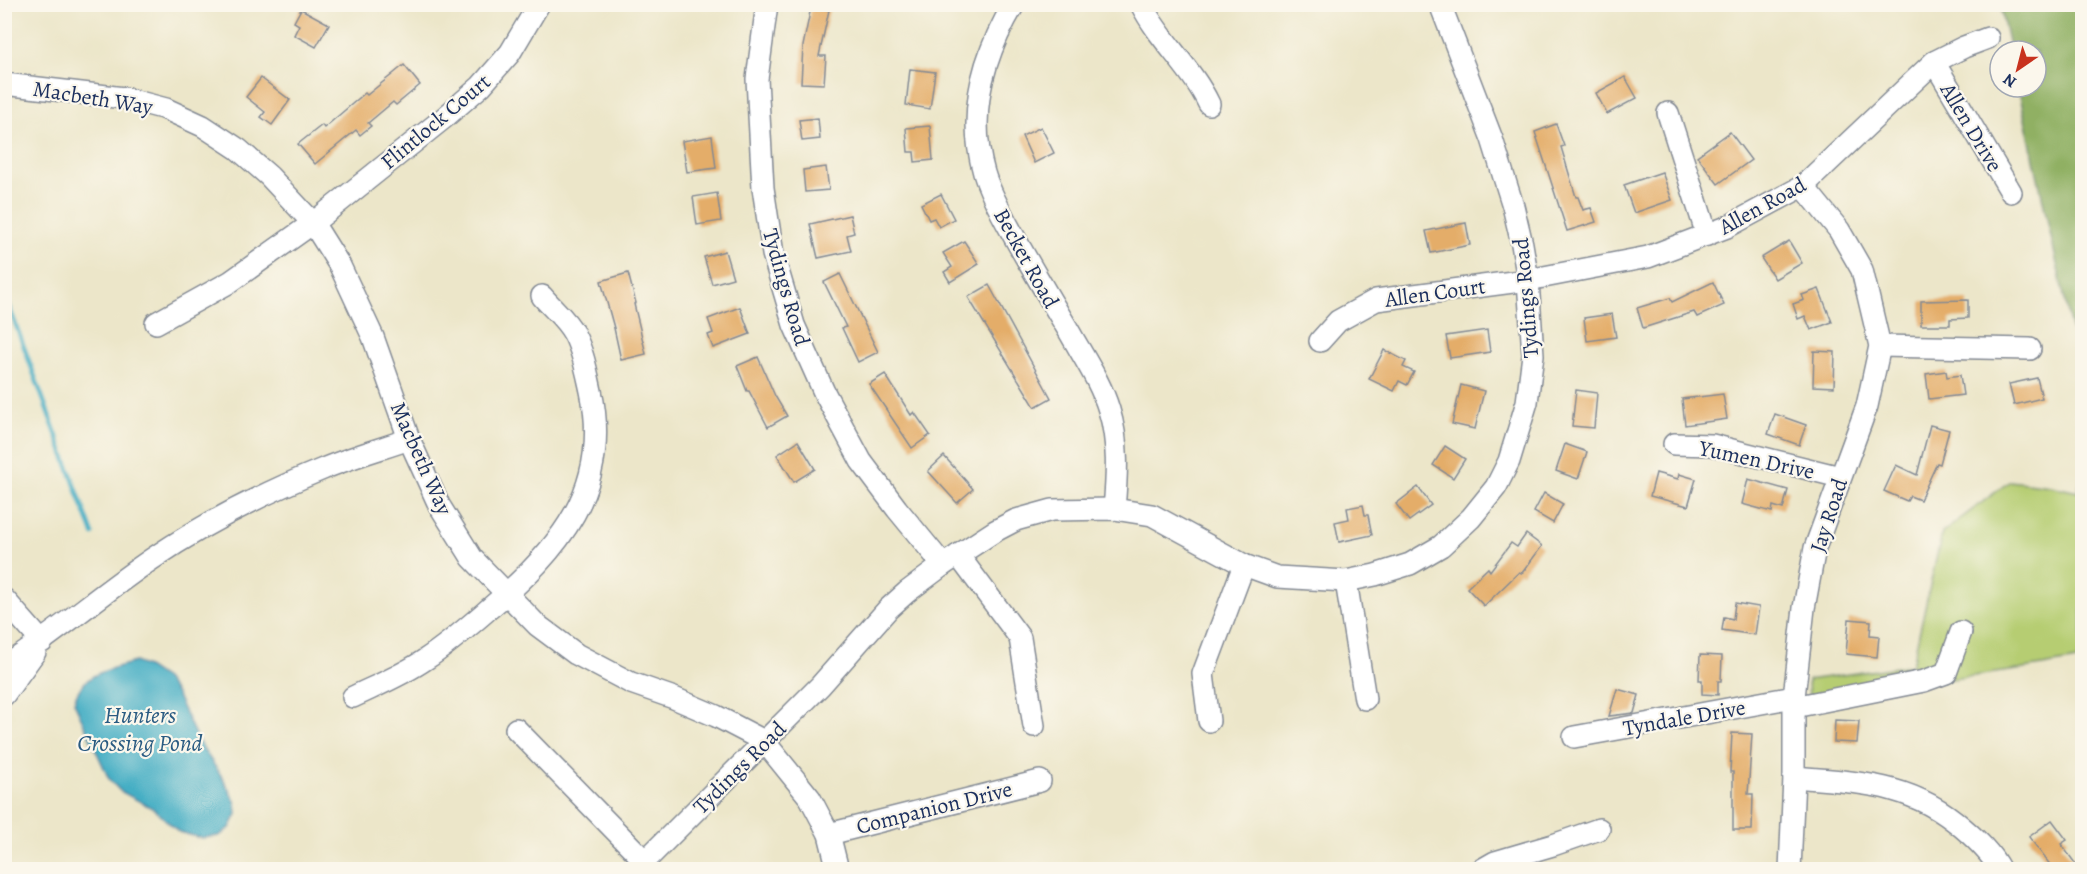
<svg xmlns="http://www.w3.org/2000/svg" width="2087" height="874" viewBox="0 0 2087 874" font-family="Alegreya,serif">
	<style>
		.green { fill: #b6cd72; stroke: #687e68; stroke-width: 1.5 }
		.forest { fill: #90b064; stroke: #567061; stroke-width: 1.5 }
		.water { fill: #45aec4; stroke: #306e91; stroke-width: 1.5 }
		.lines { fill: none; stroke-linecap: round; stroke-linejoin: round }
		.stream { stroke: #45aec4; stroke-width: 4.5 }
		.building { fill: #e4ad69 }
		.minor-casing { stroke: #848a94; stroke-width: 24 }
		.minor { stroke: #fff; stroke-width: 21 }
		.labels { text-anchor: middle; stroke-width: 4.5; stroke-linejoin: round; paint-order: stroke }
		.street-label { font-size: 22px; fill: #1b2f5e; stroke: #fbf7ec }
		.water-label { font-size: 24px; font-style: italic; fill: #2a5b82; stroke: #fbf7ec }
	</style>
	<rect width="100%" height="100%" fill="#fbf7ec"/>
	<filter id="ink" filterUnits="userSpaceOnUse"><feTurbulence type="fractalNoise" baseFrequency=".0167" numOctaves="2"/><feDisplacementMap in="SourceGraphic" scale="12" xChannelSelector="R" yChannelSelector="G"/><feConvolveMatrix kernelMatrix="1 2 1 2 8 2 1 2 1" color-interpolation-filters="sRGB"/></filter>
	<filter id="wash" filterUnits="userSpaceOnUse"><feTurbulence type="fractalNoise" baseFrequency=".008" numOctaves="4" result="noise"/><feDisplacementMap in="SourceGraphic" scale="24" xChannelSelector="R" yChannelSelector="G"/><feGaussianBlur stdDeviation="1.35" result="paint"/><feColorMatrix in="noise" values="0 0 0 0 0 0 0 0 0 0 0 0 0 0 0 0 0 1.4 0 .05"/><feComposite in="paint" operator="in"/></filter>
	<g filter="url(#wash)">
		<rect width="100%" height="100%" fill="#ece6c9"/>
		<path class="green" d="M 2082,472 L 2082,659 L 2031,668 L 1809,699 L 1808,680 L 1912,665 L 1942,533 L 2010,481 L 2051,486 L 2078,492 Z"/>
		<path class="forest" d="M 2000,5 L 2082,5 L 2082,378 L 2018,87 L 2036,87 L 2036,51 L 2010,51 Z"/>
		<path class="water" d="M 135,662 L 147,667 L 165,679 L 176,694 L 198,741 L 222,777 L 236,803 L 237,814 L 230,828 L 219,836 L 201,838 L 179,832 L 154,809 L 120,791 L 109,779 L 74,702 C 82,672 109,670 135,662 Z"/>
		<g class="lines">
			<path class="stream" d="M 4,293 L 93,534"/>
		</g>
		<g id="blocks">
			<g class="building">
				<path d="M 811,7 L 829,10 L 819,56 L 826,56 L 824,84 L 801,83 L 803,46 Z"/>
				<path d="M 301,9 L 329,24 L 316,47 L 294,35 L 299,25 L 294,22 Z"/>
				<path d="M 404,65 L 420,85 L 396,105 L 393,102 L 368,123 L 371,126 L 360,135 L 356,130 L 315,164 L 298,144 L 322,125 L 324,128 L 365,93 L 367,95 Z"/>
				<path d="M 910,69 L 935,72 L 930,109 L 906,105 Z"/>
				<path d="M 1625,77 L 1637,98 L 1607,114 L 1596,93 Z"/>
				<path d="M 261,78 L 290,100 L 272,125 L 261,117 L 265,112 L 246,97 Z"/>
				<path d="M 818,118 L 820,139 L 802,141 L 799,120 Z"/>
				<path d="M 1556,124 L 1564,146 L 1561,147 L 1576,197 L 1578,197 L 1583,210 L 1591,208 L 1596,222 L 1567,231 L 1535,132 Z"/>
				<path d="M 930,126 L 933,160 L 915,162 L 914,152 L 908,152 L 906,128 Z"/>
				<path d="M 1041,127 L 1054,153 L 1034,163 L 1022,136 Z"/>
				<path d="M 1730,132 L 1751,160 L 1718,184 L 1697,156 Z"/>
				<path d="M 712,136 L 716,168 L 687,172 L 682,141 Z"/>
				<path d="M 826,167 L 829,190 L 805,192 L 803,170 Z"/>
				<path d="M 1662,172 L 1672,200 L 1634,213 L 1624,185 Z"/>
				<path d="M 717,193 L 721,221 L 697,225 L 693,197 Z"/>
				<path d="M 941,194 L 954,219 L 939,227 L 934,218 L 929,220 L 921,204 Z"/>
				<path d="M 850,215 L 854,233 L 847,235 L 851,251 L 818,258 L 810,224 Z"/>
				<path d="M 1466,223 L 1470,245 L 1431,253 L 1426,231 Z"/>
				<path d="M 964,241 L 979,264 L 950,282 L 944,272 L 952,267 L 943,253 Z"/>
				<path d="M 1789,241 L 1802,263 L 1775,279 L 1761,258 Z"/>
				<path d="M 725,251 L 733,278 L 712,284 L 704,257 Z"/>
				<path d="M 628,273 L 636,303 L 634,304 L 646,354 L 621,360 L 614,328 L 601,281 Z"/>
				<path d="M 840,274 L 878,352 L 858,362 L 842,328 L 846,327 L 824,282 Z"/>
				<path d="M 1713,282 L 1724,305 L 1697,317 L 1694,312 L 1643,328 L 1637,308 L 1670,298 L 1672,302 Z"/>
				<path d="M 989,285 L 1051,398 L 1035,407 L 968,297 Z"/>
				<path d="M 1819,289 L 1832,322 L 1811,330 L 1805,316 L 1798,319 L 1793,304 L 1804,300 L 1802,295 Z"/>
				<path d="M 1968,300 L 1968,318 L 1950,319 L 1950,325 L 1921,325 L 1921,301 Z"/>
				<path d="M 740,307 L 750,334 L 713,348 L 708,335 L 713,333 L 708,319 Z"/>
				<path d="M 1612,314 L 1616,337 L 1587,341 L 1584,318 Z"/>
				<path d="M 1487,330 L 1490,352 L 1450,358 L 1446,336 Z"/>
				<path d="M 1384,350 L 1406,361 L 1403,367 L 1414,372 L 1407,385 L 1399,381 L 1394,391 L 1369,379 Z"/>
				<path d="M 1814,351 L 1835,352 L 1834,387 L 1813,386 Z"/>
				<path d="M 758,357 L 775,396 L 787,416 L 768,427 L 749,391 L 747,391 L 737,366 Z"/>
				<path d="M 1946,371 L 1947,377 L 1960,375 L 1963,395 L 1929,399 L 1926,374 Z"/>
				<path d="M 885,374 L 911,415 L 914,412 L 930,435 L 912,448 L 869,384 Z"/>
				<path d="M 2037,378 L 2042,398 L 2014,405 L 2009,384 Z"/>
				<path d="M 1461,385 L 1484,391 L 1475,429 L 1452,424 Z"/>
				<path d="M 1576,390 L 1597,393 L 1594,428 L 1572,426 Z"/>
				<path d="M 1723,394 L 1727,419 L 1685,425 L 1682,399 Z"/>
				<path d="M 1775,414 L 1806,425 L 1799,445 L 1768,434 Z"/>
				<path d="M 1930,425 L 1949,430 L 1940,464 L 1937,463 L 1920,500 L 1910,496 L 1907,501 L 1884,491 L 1896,465 L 1917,475 Z"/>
				<path d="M 798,441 L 815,469 L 794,482 L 777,455 Z"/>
				<path d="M 1565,444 L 1587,452 L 1578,479 L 1556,471 Z"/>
				<path d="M 1445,446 L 1465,459 L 1453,478 L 1433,465 Z"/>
				<path d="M 944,456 L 973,489 L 957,503 L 928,471 Z"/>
				<path d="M 1656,473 L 1678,479 L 1679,474 L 1696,479 L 1688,506 L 1650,496 Z"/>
				<path d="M 1748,479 L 1788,490 L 1783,509 L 1773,506 L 1772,512 L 1742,504 Z"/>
				<path d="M 1418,487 L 1431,505 L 1409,521 L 1396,504 Z"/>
				<path d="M 1544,493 L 1563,504 L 1553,523 L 1534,512 Z"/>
				<path d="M 1363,505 L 1365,515 L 1368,515 L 1372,535 L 1339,542 L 1335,522 L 1349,519 L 1347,508 Z"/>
				<path d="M 1526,534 L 1542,546 L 1522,573 L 1519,572 L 1484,606 L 1467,588 L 1488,568 L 1490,571 L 1511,543 L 1517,547 Z"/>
				<path d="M 1735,603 L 1759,607 L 1755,635 L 1722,630 L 1724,617 L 1733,619 Z"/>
				<path d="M 1849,619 L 1871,621 L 1870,635 L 1879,636 L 1877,657 L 1846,654 Z"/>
				<path d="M 1700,655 L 1722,656 L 1721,681 L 1718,681 L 1718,695 L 1702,694 L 1702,680 L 1699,680 Z"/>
				<path d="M 1617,689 L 1639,695 L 1634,713 L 1609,716 Z"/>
				<path d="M 1835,720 L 1859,721 L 1857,743 L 1834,742 Z"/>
				<path d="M 1732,733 L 1752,734 L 1748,794 L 1753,794 L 1752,830 L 1733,830 L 1733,772 L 1730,772 Z"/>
				<path d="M 2052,820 L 2067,840 L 2061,844 L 2080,870 L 2054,870 L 2029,837 Z"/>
			</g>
		</g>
	</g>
	<g filter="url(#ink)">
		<use href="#blocks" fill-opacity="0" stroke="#848a94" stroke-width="1.5"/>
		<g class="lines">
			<defs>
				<g id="minor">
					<path d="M 767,4 L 757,79 L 763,188 L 773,254 L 794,325 L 824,392 L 861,461 L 897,509 L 943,565"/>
					<path d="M 1014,4 C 983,56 967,114 984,173 C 990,193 1001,213 1011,231 C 1030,266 1050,299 1070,333 C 1084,358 1101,383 1109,410 C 1119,442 1117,476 1114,509"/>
					<path d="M 1141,4 C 1159,40 1192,68 1209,104"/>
					<path d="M 1934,62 L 2011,192"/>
					<path d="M 4,84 L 124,98 L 166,109 L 203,126 L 238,149 L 269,176 L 313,223 L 340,266 L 373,337 L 409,439 L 439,505 L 472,558 L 537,625 L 576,654 L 631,683 L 674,698 L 716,716 L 764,741 L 810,798 L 829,834 L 838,870"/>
					<path d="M 1668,113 L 1707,235"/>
					<path d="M 156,323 L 230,282 L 313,223 L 444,118 L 481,86 L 510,53 L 539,4"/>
					<path d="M 1320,341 L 1338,321 L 1376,300 L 1528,280 L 1648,257 L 1727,227 L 1803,186 L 1934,62 L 1964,47 L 1988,38"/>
					<path d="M 1880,346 L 2030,349"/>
					<path d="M 1674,444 L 1712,445 L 1840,477"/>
					<path d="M 958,555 L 1020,638 L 1034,726"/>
					<path d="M 1346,581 L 1365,699"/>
					<path d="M 4,599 L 42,642"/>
					<path d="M 4,667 C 56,633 102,593 152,559 C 205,523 264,493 323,469 C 351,457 381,449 409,439"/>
					<path d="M 4,695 L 35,652"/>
					<path d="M 353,697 C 378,685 403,675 426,659 C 449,644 469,626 490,608 C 559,550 612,488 591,391 C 587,373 583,351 574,334 C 567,320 552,308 542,296"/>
					<path d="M 1794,707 L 1924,681 L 1946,673 L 1961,632"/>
					<path d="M 1209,721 L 1203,674 L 1244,565"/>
					<path d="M 516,729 L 645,861"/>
					<path d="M 1574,737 L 1794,697"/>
					<path d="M 1794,777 C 1859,783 1911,782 1963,828 C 1977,840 1991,853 2000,870"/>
					<path d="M 829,834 L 1040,781"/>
					<path d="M 638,870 L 645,861 L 820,686 L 888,609 L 907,592 L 943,565 L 995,531 L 1016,520 L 1052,510 L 1114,509 L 1152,515 L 1244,565 L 1277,577 L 1346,581 L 1375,575 L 1410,564 L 1441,546 L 1471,518 L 1496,487 L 1509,461 L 1527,402 L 1533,355 L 1528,280 L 1522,244 L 1513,206 L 1492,139 L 1440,4"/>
					<path d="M 1481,870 L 1495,862 L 1553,845 L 1599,829"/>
					<path d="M 1790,870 L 1794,777 L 1794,697 L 1804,608 L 1815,548 L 1867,406 L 1880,346 L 1862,270 L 1839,230 L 1803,186"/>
				</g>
			</defs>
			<use href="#minor" class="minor-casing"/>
			<use href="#minor" class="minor"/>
		</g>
	</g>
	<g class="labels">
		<g class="street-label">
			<text transform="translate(93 97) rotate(9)" y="8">Macbeth Way</text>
			<text transform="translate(435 121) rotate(-40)" y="8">Flintlock Court</text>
			<text transform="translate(1972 127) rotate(59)" y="8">Allen Drive</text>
			<text transform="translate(1762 205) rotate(-29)" y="8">Allen Road</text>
			<text transform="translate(1027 258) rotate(61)" y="8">Becket Road</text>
			<text transform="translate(787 287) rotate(74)" y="8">Tydings Road</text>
			<text transform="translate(1435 292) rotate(-8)" y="8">Allen Court</text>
			<text transform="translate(1525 298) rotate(-95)" y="8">Tydings Road</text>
			<text transform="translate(422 458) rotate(66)" y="8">Macbeth Way</text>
			<text transform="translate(1757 459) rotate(12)" y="8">Yumen Drive</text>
			<text transform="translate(1828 515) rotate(-72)" y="8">Jay Road</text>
			<text transform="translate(1684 717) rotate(-10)" y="8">Tyndale Drive</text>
			<text transform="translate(739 767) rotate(-45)" y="8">Tydings Road</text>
			<text transform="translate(934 807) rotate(-14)" y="8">Companion Drive</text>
		</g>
		<g class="water-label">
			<text x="140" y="723">Hunters<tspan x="140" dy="28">Crossing Pond</tspan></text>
		</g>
	</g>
	<rect width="2087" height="874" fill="none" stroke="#fbf7ec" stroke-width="24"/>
	<g transform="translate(2018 69) rotate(215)"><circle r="28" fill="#fbf7ec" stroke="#a1a7b3" stroke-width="1.5"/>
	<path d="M0-4.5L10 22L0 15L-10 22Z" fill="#c8321e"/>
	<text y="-9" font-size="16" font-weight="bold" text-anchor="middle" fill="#1b2f5e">N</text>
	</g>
</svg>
